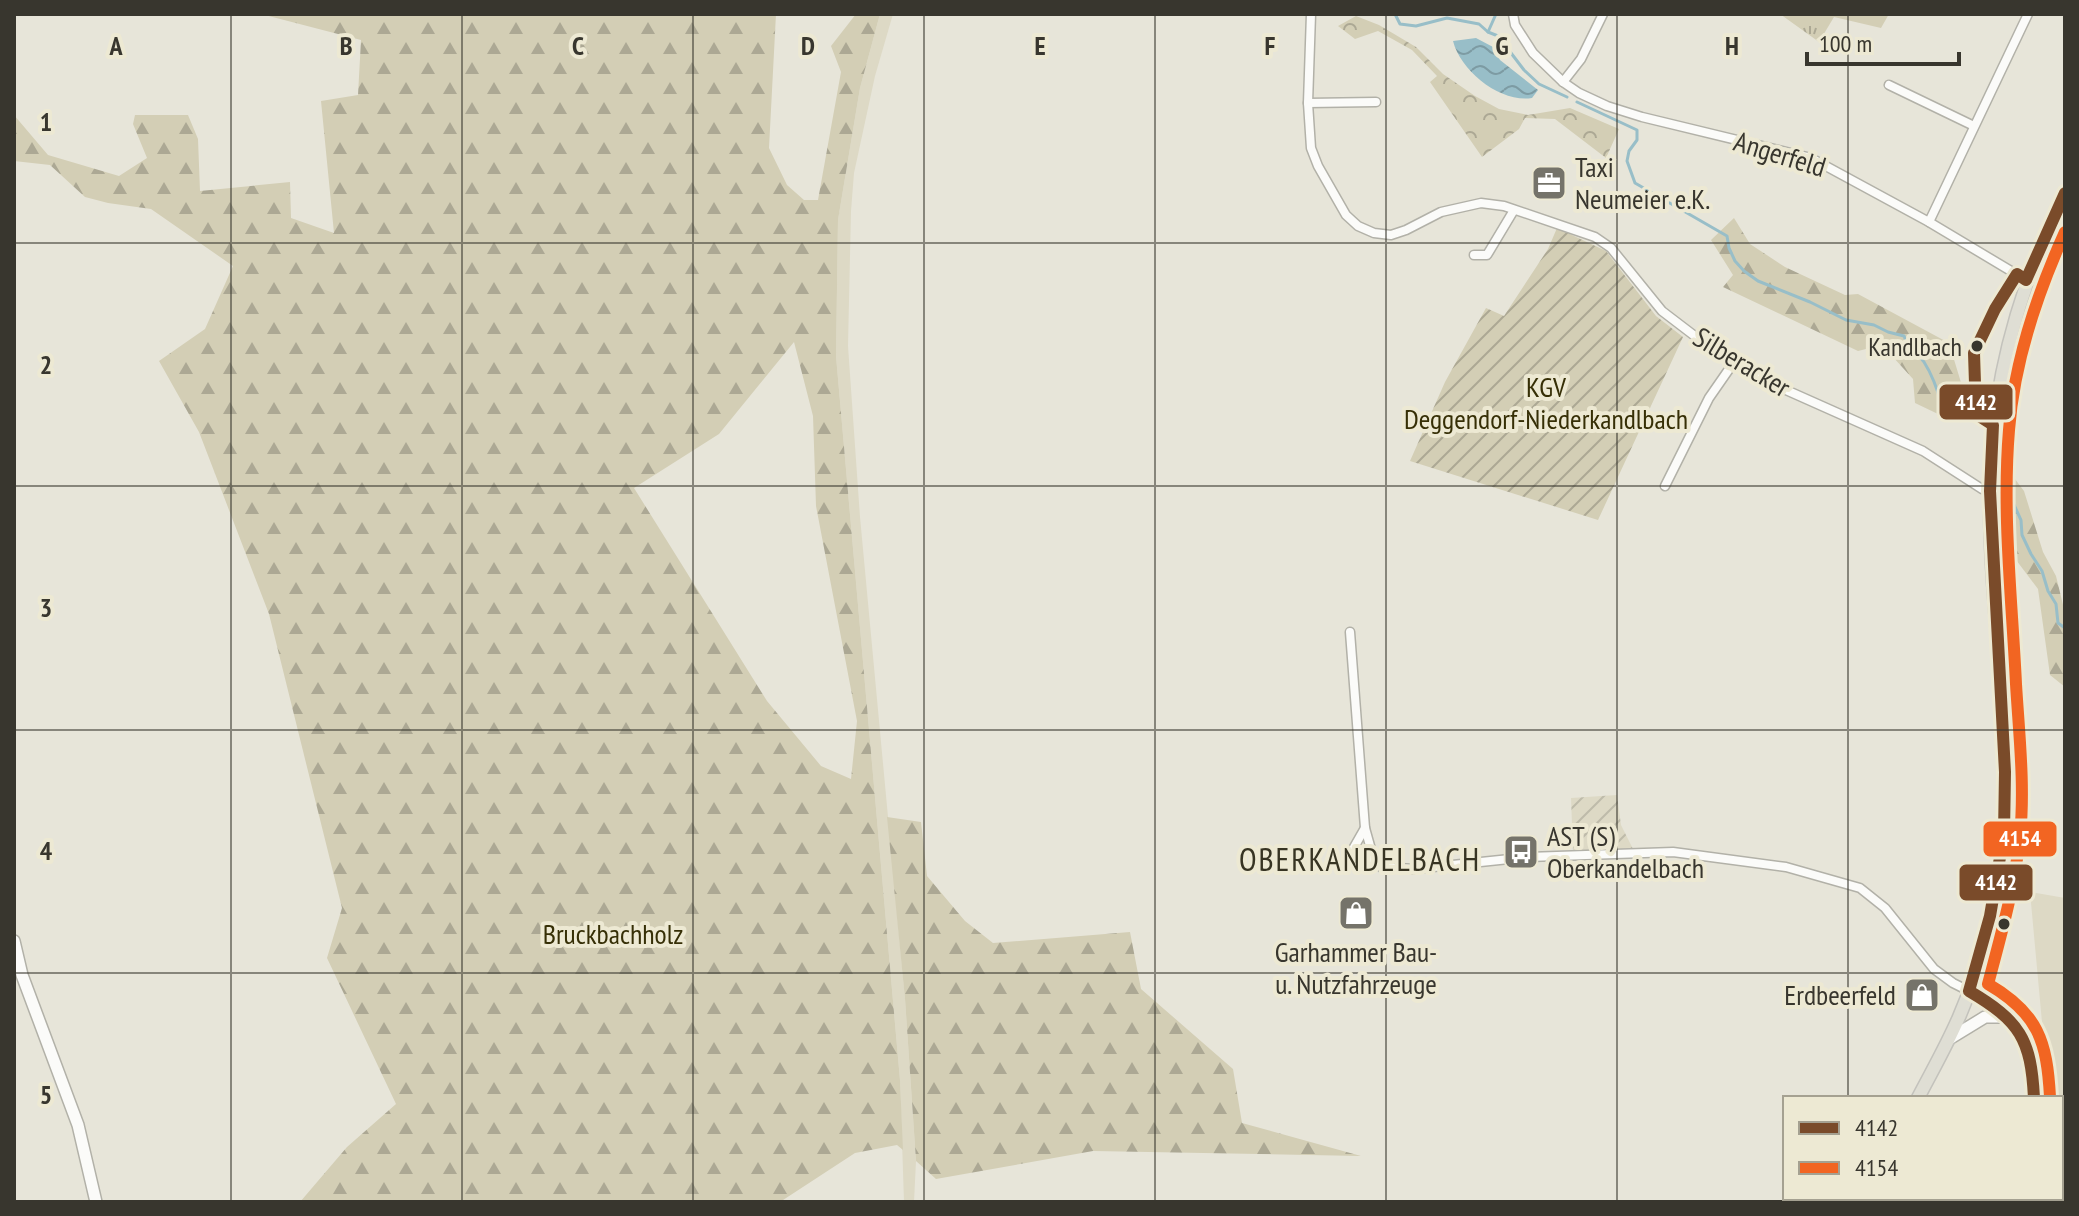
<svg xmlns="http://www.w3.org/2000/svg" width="2079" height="1216" viewBox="0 0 2079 1216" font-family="'PT Sans Narrow',sans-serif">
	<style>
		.built { fill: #ddd9c5 }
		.industrial { fill: url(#industrial-furrows) }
		.grass { fill: url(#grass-tufts) }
		.forest { fill: url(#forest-firs); fill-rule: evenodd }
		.park { fill: url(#park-crowns) }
		.garden { fill: url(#garden-furrows) }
		.water { fill: url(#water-waves) }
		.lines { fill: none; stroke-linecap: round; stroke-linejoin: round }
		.stream { stroke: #98bec8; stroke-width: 3 }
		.street-casing { stroke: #b2b1a8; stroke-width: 11 }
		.secondary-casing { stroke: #b2b1a8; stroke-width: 14 }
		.primary-casing { stroke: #c3c2bc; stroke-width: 15 }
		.street { stroke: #fbfbf9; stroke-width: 8 }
		.secondary { stroke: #fbfbf9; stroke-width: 11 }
		.primary { stroke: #dfded4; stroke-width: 12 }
		.bus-1-casing { stroke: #ede9d3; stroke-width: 18 }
		.bus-2-casing { stroke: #ede9d3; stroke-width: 18 }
		.bus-1 { stroke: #7a4b2a; stroke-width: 12 }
		.bus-2 { stroke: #f26522; stroke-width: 12 }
		.grid { fill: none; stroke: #38362e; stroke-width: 2; stroke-opacity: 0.55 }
		.bus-dot { fill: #38362e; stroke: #ede9d3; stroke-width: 3 }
		.labels { text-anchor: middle; stroke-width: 8; stroke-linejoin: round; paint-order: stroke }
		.bus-label { font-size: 26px; fill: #38362e; stroke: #ede9d3; text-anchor: end }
		.street-label { font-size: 28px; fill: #38362e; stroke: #ede9d3 }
		.poi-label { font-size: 28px; fill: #38362e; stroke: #ede9d3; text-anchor: start }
		.park-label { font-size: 28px; fill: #362f06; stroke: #ede9d3 }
		.quarter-label { font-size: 32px; letter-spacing: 2px; fill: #373423; stroke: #ede9d3 }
		.grid-label { font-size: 26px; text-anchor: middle; font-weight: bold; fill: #38362e; stroke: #ede9d3; stroke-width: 8; stroke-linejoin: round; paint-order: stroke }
		.line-badge { stroke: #ede9d3; stroke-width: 3 }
		.badge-label { font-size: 22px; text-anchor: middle; font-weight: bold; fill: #fff }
	</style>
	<defs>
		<pattern id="industrial-furrows" width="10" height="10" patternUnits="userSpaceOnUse" patternTransform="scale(2)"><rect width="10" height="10" fill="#ddd9c5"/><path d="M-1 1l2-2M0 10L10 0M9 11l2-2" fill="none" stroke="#bebbaa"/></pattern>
		<pattern id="grass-tufts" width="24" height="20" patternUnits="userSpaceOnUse" patternTransform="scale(2)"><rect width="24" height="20" fill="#d3ceb5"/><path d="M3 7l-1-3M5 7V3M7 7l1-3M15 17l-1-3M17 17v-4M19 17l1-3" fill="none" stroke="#aca894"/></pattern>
		<pattern id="forest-firs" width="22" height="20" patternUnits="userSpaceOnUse" patternTransform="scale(2)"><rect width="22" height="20" fill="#d3ceb5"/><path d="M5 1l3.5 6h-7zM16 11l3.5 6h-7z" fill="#aca894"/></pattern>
		<pattern id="park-crowns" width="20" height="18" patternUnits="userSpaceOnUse" patternTransform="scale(2)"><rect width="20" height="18" fill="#d3ceb5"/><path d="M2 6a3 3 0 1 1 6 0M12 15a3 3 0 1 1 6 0" fill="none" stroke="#aca894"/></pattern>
		<pattern id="garden-furrows" width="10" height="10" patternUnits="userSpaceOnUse" patternTransform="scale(2)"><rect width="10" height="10" fill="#d3ceb5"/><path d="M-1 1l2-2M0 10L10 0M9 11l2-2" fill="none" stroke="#aca894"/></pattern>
		<pattern id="water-waves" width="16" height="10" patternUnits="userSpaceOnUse" patternTransform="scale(2)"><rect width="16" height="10" fill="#98bec8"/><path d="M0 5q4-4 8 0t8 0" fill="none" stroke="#7d9ba3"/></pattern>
	</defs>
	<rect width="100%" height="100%" fill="#e7e5d9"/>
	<g class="built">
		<path d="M 880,14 L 893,14 L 875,76 L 854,173 L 851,211 L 848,346 L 860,517 L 905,999 L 916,1161 L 914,1202 L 904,1202 L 900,1080 L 836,356 L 838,220 L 860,88 Z"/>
		<path d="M 2030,892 L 2065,898 L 2065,1202 L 2058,1202 L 2057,1198 L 2061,1198 L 2061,1098 L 2049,1098 Z"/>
	</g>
	<path class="industrial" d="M 1617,795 L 1621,825 L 1633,849 L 1573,851 L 1571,798 Z"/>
	<path class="grass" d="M 1780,14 L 1889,14 L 1881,28 L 1834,17 L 1819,42 Z"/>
	<g class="forest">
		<path d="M 261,14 L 776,14 L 769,148 L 787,185 L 804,200 L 818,200 L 841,72 L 831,46 L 856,14 L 880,14 L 860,88 L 838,220 L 836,356 L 900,1080 L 903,1150 L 897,1145 L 855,1153 L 780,1202 L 300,1202 L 347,1147 L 396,1104 L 327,958 L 342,908 L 269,614 L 199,432 L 159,361 L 205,329 L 233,266 L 151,209 L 108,203 L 85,197 L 50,165 L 14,161 L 14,115 L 48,155 L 119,176 L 147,158 L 133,124 L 135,115 L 188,115 L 198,139 L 200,191 L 290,182 L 291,218 L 334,233 L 321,101 L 358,95 L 361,40 ZM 794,342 L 813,416 L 816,506 L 857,721 L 851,779 L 821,766 L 767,701 L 634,488 L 719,434 Z"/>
		<path d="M 1734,218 L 1750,244 L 1785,267 L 1845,295 L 1858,294 L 1949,343 L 1966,399 L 1938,414 L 1915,403 L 1913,379 L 1882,345 L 1858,351 L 1723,287 L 1733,275 L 1711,240 Z"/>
		<path d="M 2015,479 L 2024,491 L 2043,552 L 2056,576 L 2065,613 L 2065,687 L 2050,675 L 2038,589 L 2004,544 L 2004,495 L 2000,487 Z"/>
		<path d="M 887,817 L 921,822 L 927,876 L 965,921 L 993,943 L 1130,932 L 1141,989 L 1233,1069 L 1242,1123 L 1361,1156 L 1093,1151 L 936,1179 L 916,1161 L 905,999 Z"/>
	</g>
	<path class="park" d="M 1356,16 L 1379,25 L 1416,47 L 1443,74 L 1475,96 L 1499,109 L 1528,115 L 1570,108 L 1619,129 L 1606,158 L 1555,119 L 1525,118 L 1519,129 L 1482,157 L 1430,82 L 1437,76 L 1412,50 L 1378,31 L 1355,39 L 1338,26 Z"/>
	<path class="garden" d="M 1557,228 L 1606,251 L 1656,316 L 1683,337 L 1598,520 L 1410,461 L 1445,382 L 1486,308 L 1504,316 L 1548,249 Z"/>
	<path class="water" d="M 1476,38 L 1493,47 L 1500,60 L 1538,90 L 1532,98 C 1501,103 1461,72 1453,41 Z"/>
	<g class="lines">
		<g class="stream">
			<path d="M 1395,14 L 1400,24 L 1416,26 L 1447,18 L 1479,24 L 1488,32 L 1498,36 L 1524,70 L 1539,84 L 1567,97"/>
			<path d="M 1488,32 L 1496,14"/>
			<path d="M 1577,102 L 1637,130 L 1637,140 L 1629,151 L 1627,161 L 1635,183 L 1727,236 L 1729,248 L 1735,261 L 1744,271 L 1758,281 L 1810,302 L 1846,320 L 1874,325 L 1888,332 L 1904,336 C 1909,351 1917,351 1924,362 C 1933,376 1938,391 1942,406 L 1972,420"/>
			<path d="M 1983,424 L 1984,425"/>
			<path d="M 2002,431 L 2007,432 L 2006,473 L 2010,496 L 2021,520 L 2022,535 L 2031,554 L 2042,571 L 2048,591 L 2056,604 L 2058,623 L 2065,628"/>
		</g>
		<defs>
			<g id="street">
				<path d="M 1311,14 L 1308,103 L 1311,148 L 1318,166 L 1346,215 L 1358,226 L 1374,233 L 1391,235 L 1406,230 L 1441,212 L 1481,203 L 1504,206 L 1595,237 L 1611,248 L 1662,311 L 1717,353 L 1786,390 L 1923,451 L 1982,489 L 1990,491"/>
				<path d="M 1513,14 L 1515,25 L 1533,53 L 1563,82 L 1579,93 L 1607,106 L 1642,117 L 1811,158 L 1929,222 L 2026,280"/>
				<path d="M 1563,82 L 1581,59 L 1603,14"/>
				<path d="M 1889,85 L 1974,126"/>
				<path d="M 1308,103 L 1376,102"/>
				<path d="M 1929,222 L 2028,14"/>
				<path d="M 1474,255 L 1487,255 L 1514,210"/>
				<path d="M 1993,425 L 1976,414 L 1974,353 L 1995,309 L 2017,274"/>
				<path d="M 1665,486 L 1709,398 L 1734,362"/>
				<path d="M 1350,632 L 1365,828 L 1374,860 L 1381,867 L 1414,869 L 1528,857 L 1673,852 L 1786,867 L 1860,888 L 1885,908 L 1934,969 L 1953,983 L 1969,991"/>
				<path d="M 1365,828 L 1353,849 L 1374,860"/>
			</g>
			<g id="secondary">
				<path d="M 14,941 L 22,975 L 78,1125 L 96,1202"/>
				<path d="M 1969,991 C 2023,1022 2032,1034 2034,1098"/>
				<path d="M 1949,1039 L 1985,1017 L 2009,1017"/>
				<path d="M 2043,1198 L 2043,1202"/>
			</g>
			<g id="primary">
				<path d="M 1918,1098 C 1932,1071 1947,1045 1959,1017 C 1983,962 1999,896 2004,835 C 2011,720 1989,605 1990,490 C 1991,386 2019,286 2065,193"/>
				<path d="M 1862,1202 L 1864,1198"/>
			</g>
		</defs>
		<use href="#street" class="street-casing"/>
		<use href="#secondary" class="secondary-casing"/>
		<use href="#primary" class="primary-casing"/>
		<use href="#street" class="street"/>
		<use href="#secondary" class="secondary"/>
		<use href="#primary" class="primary"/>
		<defs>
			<path id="bus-1" d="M 2034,1098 C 2031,1039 2020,1021 1969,991 L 1990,916 L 2004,834 L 2005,772 L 1990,491 L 1993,425 L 1976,414 L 1974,353 L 1995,309 L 2017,274 L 2026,280 L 2065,193"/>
			<path id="bus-2" d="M 2050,1097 C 2047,1041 2038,1013 1988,984 C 2001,935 2015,886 2020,836 C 2025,786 2019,734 2016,684 C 2012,600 2002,514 2009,430 C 2014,362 2037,294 2065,232"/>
		</defs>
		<use href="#bus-1" class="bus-1-casing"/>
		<use href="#bus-2" class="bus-2-casing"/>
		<use href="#bus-1" class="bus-1"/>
		<use href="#bus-2" class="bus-2"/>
	</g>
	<path class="grid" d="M 231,14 L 231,1202M 462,14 L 462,1202M 693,14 L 693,1202M 924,14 L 924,1202M 1155,14 L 1155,1202M 1386,14 L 1386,1202M 1617,14 L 1617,1202M 1848,14 L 1848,1098M 14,243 L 2065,243M 14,486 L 2065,486M 14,730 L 2065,730M 14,973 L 2065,973M 1848,1198 L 1848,1202"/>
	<defs>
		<symbol id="office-square" viewBox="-11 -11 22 22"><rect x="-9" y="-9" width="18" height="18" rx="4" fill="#75736a" stroke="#ede9d3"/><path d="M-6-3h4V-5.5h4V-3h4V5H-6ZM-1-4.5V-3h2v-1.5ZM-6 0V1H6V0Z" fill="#fff"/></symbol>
		<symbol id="bus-square" viewBox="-11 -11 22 22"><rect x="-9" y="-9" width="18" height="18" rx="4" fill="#75736a" stroke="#ede9d3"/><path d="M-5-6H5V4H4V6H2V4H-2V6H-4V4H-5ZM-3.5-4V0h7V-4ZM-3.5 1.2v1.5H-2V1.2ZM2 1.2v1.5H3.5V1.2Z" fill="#fff"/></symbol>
		<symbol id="shop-square" viewBox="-11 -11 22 22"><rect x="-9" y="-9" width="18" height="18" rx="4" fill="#75736a" stroke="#ede9d3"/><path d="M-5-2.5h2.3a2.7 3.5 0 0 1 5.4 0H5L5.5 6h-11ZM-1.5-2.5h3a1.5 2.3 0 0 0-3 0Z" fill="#fff"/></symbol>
	</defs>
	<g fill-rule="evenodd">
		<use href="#office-square" x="1529" y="163" width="40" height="40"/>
		<use href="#bus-square" x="1501" y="832" width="40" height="40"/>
		<use href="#shop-square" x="1336" y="893" width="40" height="40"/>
		<use href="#shop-square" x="1902" y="975" width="40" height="40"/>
	</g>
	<g class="bus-dot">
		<circle cx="1977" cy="346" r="7"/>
		<circle cx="2004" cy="924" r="7"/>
	</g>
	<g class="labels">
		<g class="bus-label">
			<text x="1962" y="356">Kandlbach</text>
		</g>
		<g class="street-label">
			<text transform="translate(1780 154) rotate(17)" y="10">Angerfeld</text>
			<text transform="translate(1742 362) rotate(31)" y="10">Silberacker</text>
		</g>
		<g class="poi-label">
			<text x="1575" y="177">Taxi<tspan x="1575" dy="32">Neumeier e.K.</tspan></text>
			<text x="1547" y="846">AST (S)<tspan x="1547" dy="32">Oberkandelbach</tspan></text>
			<text x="1356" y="962" text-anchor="middle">Garhammer Bau-<tspan x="1356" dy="32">u. Nutzfahrzeuge</tspan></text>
			<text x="1896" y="1005" text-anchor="end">Erdbeerfeld</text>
		</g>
		<g class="park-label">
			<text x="1546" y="397">KGV<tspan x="1546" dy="32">Deggendorf-Niederkandlbach</tspan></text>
			<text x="613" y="944">Bruckbachholz</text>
		</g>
		<g class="quarter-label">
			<text x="1360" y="871">OBERKANDELBACH</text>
		</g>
	</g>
	<g class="grid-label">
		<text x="116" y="55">A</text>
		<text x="346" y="55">B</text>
		<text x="578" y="55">C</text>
		<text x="808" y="55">D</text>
		<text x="1040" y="55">E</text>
		<text x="1270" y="55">F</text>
		<text x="1502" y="55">G</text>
		<text x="1732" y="55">H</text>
		<text x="46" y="131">1</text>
		<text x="46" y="374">2</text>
		<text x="46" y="617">3</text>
		<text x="46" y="860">4</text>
		<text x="46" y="1104">5</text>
	</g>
	<g class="line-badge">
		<rect x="1938" y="383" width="76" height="38" rx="8" fill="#7a4b2a"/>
		<rect x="1982" y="820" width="76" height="38" rx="8" fill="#f26522"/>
		<rect x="1958" y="863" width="76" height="39" rx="8" fill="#7a4b2a"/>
	</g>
	<g class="badge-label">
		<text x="1976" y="410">4142</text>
		<text x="2020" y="846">4154</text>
		<text x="1996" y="890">4142</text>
	</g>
	<rect width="2079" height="1216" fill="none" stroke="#38362e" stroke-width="32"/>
	<rect x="1783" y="1096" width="280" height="104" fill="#ede9d3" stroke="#a5a191" stroke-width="2"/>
	<rect x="1799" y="1122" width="40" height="12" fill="#7a4b2a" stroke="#a5a191" stroke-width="2"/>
	<text x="1855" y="1136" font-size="24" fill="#38362e">4142</text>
	<rect x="1799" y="1162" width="40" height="12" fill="#f26522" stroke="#a5a191" stroke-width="2"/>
	<text x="1855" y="1176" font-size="24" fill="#38362e">4154</text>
	<path d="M1807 52v12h152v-12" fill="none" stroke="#38362e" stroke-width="4"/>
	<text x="1819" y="52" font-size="24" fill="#38362e" stroke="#ede9d3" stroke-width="6" paint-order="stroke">100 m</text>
</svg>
